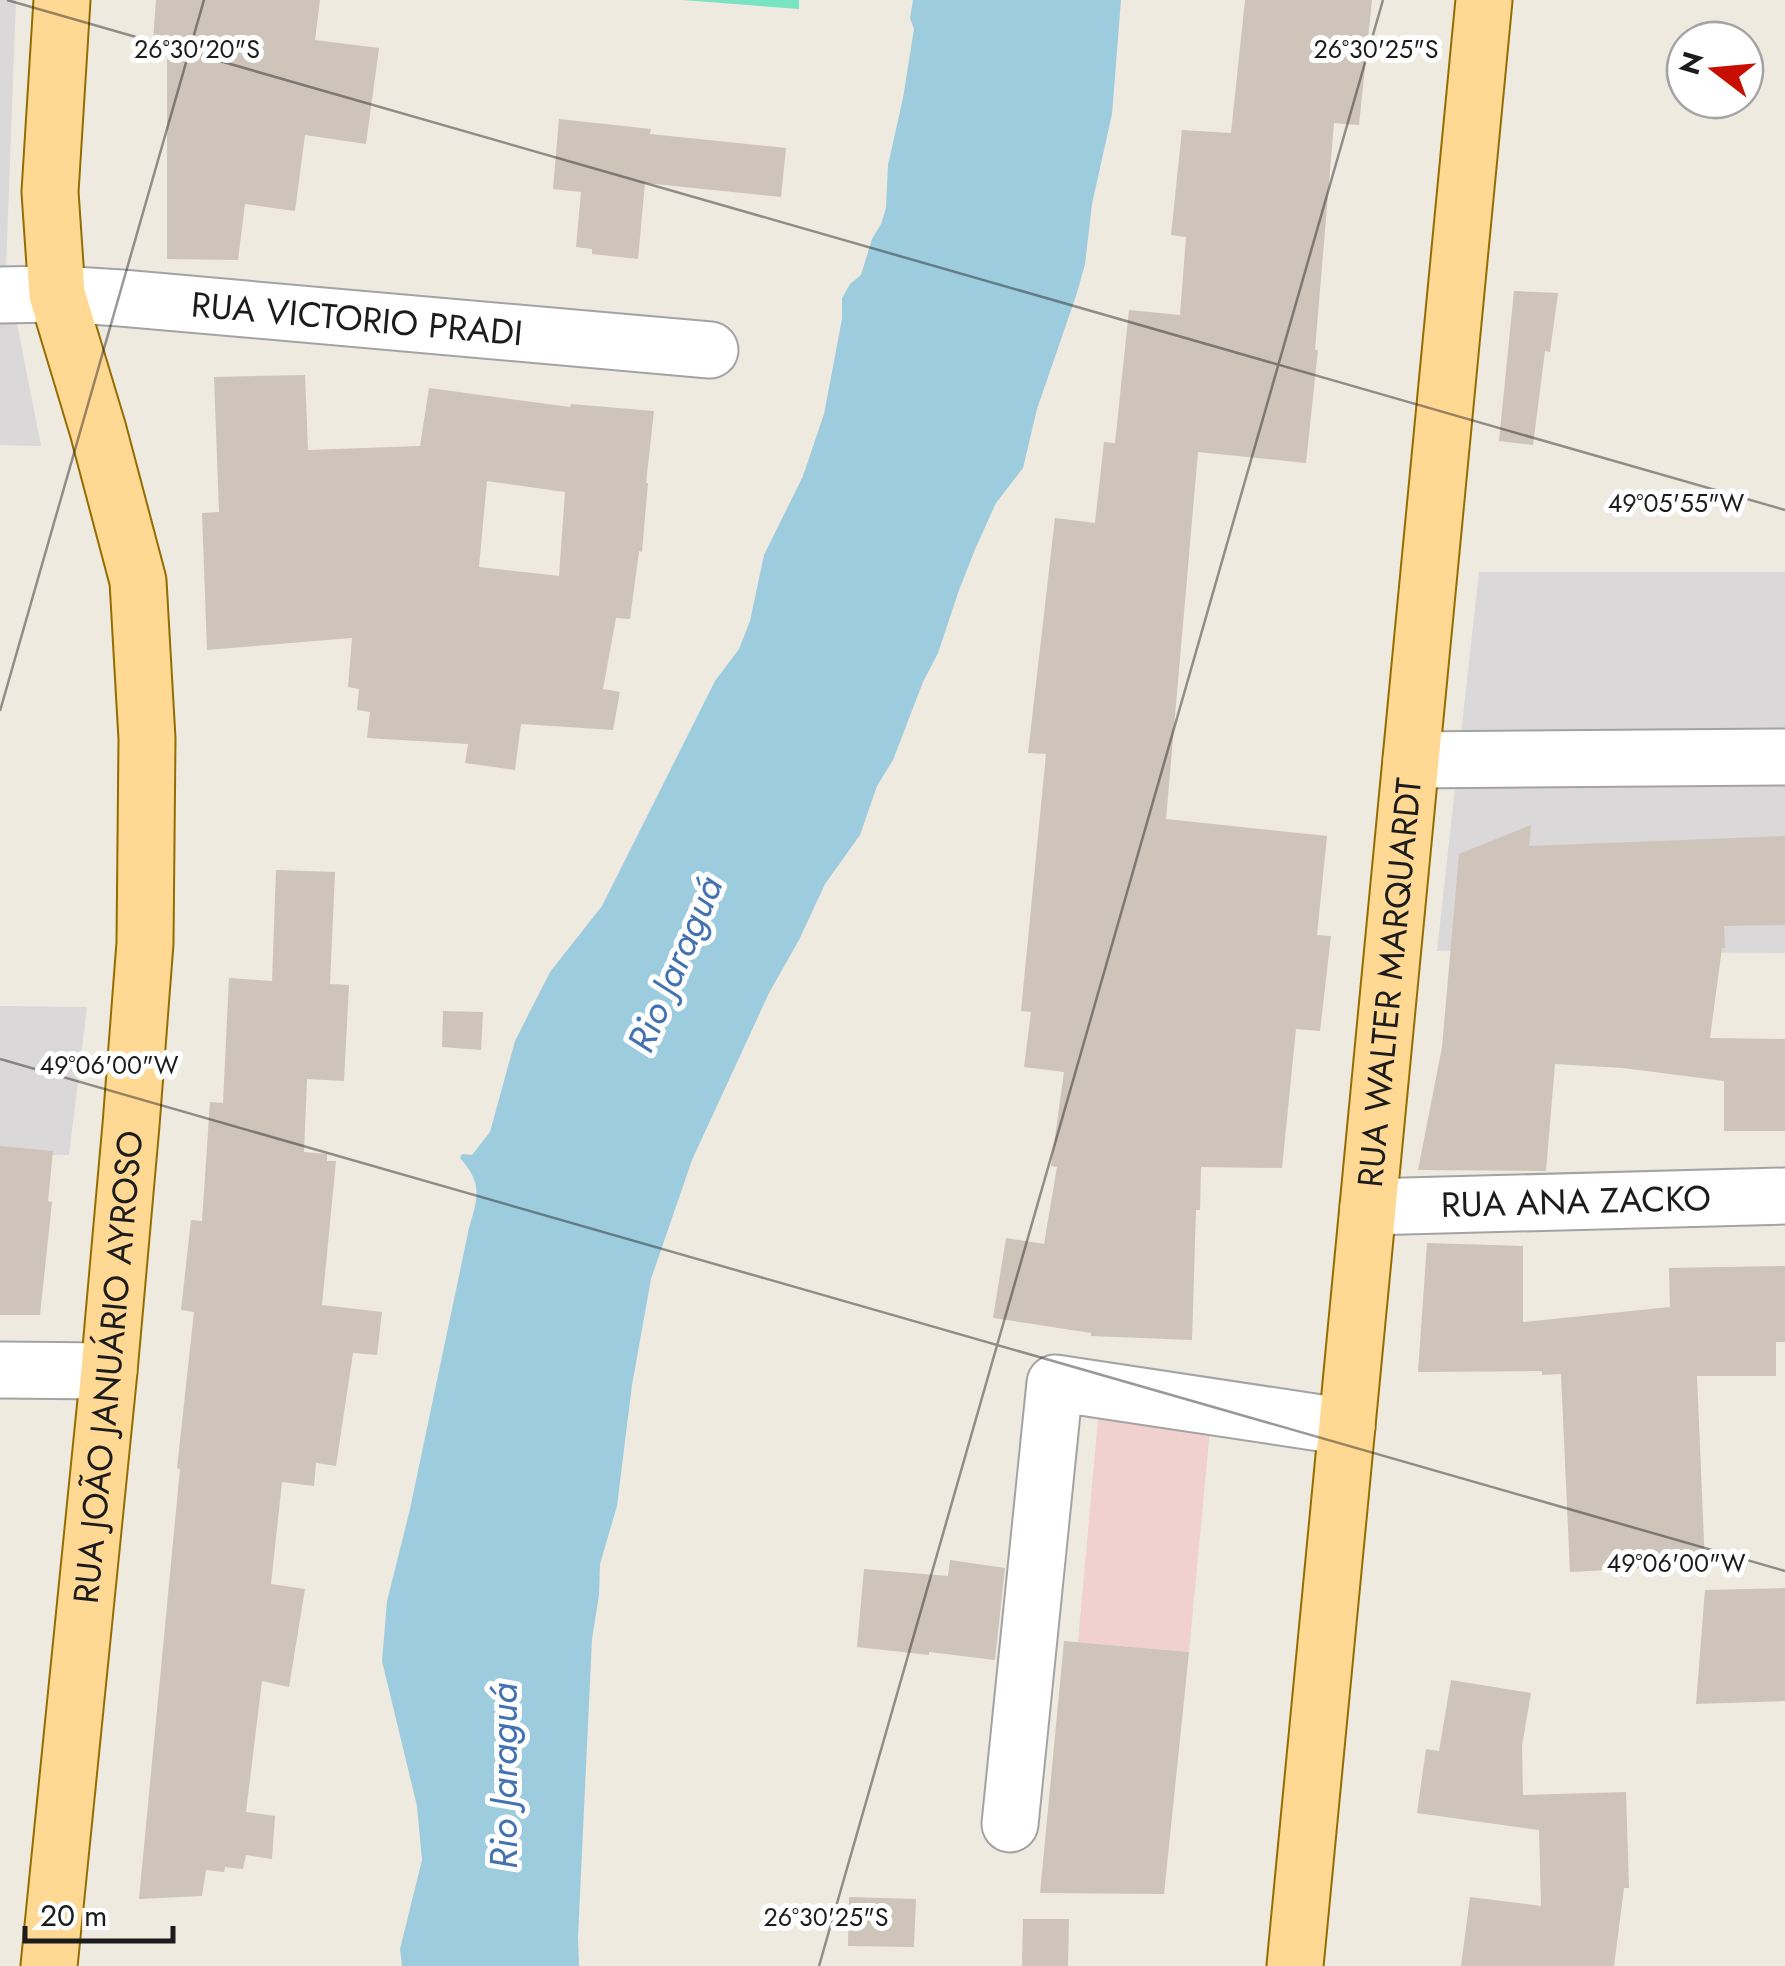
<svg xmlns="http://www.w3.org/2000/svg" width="1785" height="1966" viewBox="0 0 1785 1966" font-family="Jost,sans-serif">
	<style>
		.residential { fill: #dad8d8 }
		.commercial { fill: #f1d1cd }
		.pitch { fill: #78e4c1 }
		.water { fill: #9dccdf }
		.building { fill: #cec4b9; fill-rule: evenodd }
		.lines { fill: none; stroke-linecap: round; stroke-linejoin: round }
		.minor-casing { stroke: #a3a3a3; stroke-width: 59 }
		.major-casing { stroke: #936d00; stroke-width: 59 }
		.minor { stroke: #fff; stroke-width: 55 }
		.major { stroke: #ffd894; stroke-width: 55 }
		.ticks { fill: none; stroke: #1c1c1c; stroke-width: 2.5; stroke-opacity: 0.45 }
		.labels { text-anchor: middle; stroke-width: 10; stroke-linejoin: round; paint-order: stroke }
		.street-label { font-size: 35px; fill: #1c1c1c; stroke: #fff }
		.water-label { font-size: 38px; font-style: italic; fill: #4272b1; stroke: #fff }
		.ticks-label { font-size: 25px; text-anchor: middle; fill: #1c1c1c; stroke: #fff; stroke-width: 10; stroke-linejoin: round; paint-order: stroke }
	</style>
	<rect width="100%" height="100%" fill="#eeeae0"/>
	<g class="residential">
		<path d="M 0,0 L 16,0 L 6,268 L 41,446 L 0,445 Z"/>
		<path d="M 1479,572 L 1785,572 L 1785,953 L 1437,951 Z"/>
		<path d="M 0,1006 L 87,1007 L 69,1155 L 0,1155 Z"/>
	</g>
	<path class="commercial" d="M 1098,1419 L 1210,1430 L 1189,1652 L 1078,1642 Z"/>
	<path class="pitch" d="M 682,0 L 799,0 L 799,9 Z"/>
	<path class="water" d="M 913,0 L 1121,0 L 1112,114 L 1092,204 L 1085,264 L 1077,293 L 1037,409 L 1023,468 L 996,503 L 976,547 L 959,590 L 938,653 L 923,682 L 893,760 L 877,786 L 860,835 L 825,884 L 799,940 L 769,993 L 692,1160 L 651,1279 L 632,1385 L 617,1506 L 600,1564 L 599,1595 L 592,1639 L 578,1937 L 579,1966 L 402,1966 L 400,1949 L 422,1860 L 417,1806 L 382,1661 L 387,1601 L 410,1509 L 469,1228 C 478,1197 483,1184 460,1158 L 462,1154 L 472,1155 L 490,1132 L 515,1041 L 550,972 L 602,906 L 715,681 L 739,649 L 750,621 L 764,555 L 803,476 L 824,414 L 842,319 L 842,298 L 850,284 L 861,275 L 872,239 L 881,224 L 886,208 L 888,165 L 903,98 L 914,29 L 910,18 Z"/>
	<g class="building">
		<path d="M 156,0 L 320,0 L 315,40 L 379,48 L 366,144 L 305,135 L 295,211 L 245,204 L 238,260 L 167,259 L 167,57 L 152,56 Z"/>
		<path d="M 1245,0 L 1372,0 L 1359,125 L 1334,123 L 1315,350 L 1318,350 L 1306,463 L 1198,452 L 1166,819 L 1327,836 L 1317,935 L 1331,936 L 1320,1031 L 1296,1029 L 1282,1168 L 1201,1167 L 1200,1210 L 1196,1210 L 1192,1340 L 1091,1336 L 1091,1333 L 993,1318 L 1006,1238 L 1044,1244 L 1057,1167 L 1051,1166 L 1064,1072 L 1024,1067 L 1031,1012 L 1021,1011 L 1046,754 L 1028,753 L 1055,518 L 1095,523 L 1104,442 L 1115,443 L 1129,310 L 1180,315 L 1186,237 L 1171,235 L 1182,130 L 1231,133 Z"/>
		<path d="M 559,119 L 651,129 L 650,134 L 786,148 L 781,197 L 645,183 L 638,259 L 592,254 L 592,249 L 576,247 L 581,192 L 553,189 Z"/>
		<path d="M 1514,291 L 1558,293 L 1550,352 L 1545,351 L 1533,445 L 1499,441 Z"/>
		<path d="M 305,375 L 308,450 L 420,446 L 429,388 L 570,407 L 571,404 L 654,411 L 646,483 L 648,483 L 642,552 L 639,551 L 630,619 L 616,618 L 603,689 L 620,692 L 613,730 L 521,724 L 515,770 L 465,763 L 468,744 L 367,738 L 370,712 L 357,710 L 359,689 L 348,687 L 352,638 L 207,650 L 202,513 L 219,512 L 214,377 ZM 487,481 L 565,492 L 559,576 L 479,567 Z"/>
		<path d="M 1531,825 L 1529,846 L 1785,836 L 1785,925 L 1724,926 L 1725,948 L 1722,948 L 1710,1038 L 1785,1039 L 1785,1131 L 1724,1131 L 1724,1081 L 1623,1068 L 1555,1064 L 1546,1171 L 1418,1170 L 1442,1047 L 1459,854 Z"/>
		<path d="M 276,870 L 335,872 L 330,984 L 349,985 L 344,1081 L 307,1079 L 304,1152 L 327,1154 L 327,1161 L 336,1161 L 322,1305 L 382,1312 L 377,1355 L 353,1353 L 336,1466 L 316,1463 L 314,1486 L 282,1482 L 271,1584 L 305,1589 L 289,1687 L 262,1681 L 246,1812 L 275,1816 L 272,1859 L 246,1855 L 243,1869 L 225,1867 L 224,1872 L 206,1870 L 202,1896 L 139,1899 L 180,1469 L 177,1468 L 194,1312 L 181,1310 L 191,1220 L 202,1221 L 210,1102 L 223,1103 L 229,978 L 272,981 Z"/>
		<path d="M 443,1011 L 483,1012 L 481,1050 L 442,1047 Z"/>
		<path d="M 0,1146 L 53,1151 L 48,1201 L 52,1202 L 40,1315 L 0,1315 Z"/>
		<path d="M 1427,1243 L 1523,1246 L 1523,1322 L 1670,1307 L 1669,1268 L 1785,1266 L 1785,1342 L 1776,1342 L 1776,1376 L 1697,1376 L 1705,1565 L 1570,1572 L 1561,1374 L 1542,1375 L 1542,1371 L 1418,1372 Z"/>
		<path d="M 950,1560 L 1005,1568 L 995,1660 L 929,1652 L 929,1655 L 857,1647 L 864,1569 L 948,1576 Z"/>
		<path d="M 1785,1588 L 1785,1701 L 1696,1704 L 1705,1590 Z"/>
		<path d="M 1064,1641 L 1189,1652 L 1164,1894 L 1040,1893 Z"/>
		<path d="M 1451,1680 L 1531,1693 L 1522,1746 L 1523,1795 L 1626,1792 L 1629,1888 L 1624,1888 L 1614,1966 L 1461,1966 L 1470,1897 L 1541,1906 L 1539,1830 L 1417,1813 L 1426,1749 L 1439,1751 Z"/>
		<path d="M 849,1897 L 916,1899 L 914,1947 L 848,1946 Z"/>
		<path d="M 1023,1919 L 1069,1919 L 1068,1966 L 1022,1966 Z"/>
	</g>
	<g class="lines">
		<defs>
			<g id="minor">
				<path id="s1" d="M 0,295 L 57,294 L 121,298 L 710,350"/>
				<path d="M 1411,760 L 1785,757"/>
				<path id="s2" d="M 1368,1207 L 1785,1196"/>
				<path d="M 0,1370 L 109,1371"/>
				<path d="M 1010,1824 L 1055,1383 L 1347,1427"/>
			</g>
			<g id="major">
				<path id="s3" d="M 49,1966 L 109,1371 L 131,1125 L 145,943 L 147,739 L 138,581 L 98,430 L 57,294 L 50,192 L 62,0"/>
				<path id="s4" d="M 1295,1966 L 1484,0"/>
			</g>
		</defs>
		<use href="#minor" class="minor-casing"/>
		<use href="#major" class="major-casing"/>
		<use href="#minor" class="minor"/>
		<use href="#major" class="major"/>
	</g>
	<path class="ticks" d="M 7,0 L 1785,510M 0,711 L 204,0M 0,1059 L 1785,1571M 819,1966 L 1383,0"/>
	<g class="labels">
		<g class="street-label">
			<text dy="12" stroke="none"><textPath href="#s1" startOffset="358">RUA VICTORIO PRADI</textPath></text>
			<text dy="12" stroke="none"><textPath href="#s4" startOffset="988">RUA WALTER MARQUARDT</textPath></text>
			<text dy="12" stroke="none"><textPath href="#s2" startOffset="208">RUA ANA ZACKO</textPath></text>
			<text dy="12" stroke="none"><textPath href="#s3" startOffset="602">RUA JOÃO JANUÁRIO AYROSO</textPath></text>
		</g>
		<g class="water-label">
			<text transform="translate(675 964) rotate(-67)" y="13">Rio Jaraguá</text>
			<text transform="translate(504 1776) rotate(-90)" y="13">Rio Jaraguá</text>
		</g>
	</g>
	<g class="ticks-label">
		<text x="197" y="58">26°30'20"S</text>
		<text x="1376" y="58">26°30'25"S</text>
		<text x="1676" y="512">49°05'55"W</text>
		<text x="109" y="1074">49°06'00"W</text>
		<text x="1676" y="1572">49°06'00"W</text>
		<text x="826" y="1926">26°30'25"S</text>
	</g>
	<g transform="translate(1715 70) rotate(286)"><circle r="48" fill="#ffffff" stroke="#a4a4a4" stroke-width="2.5"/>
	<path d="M0-8L18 38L0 25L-18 38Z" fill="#c70e00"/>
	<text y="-15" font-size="28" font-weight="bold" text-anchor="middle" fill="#1c1c1c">N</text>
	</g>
	<path d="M25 1926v15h148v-15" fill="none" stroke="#1c1c1c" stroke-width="5"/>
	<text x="40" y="1926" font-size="30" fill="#1c1c1c" stroke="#ffffff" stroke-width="8" paint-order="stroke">20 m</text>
</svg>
